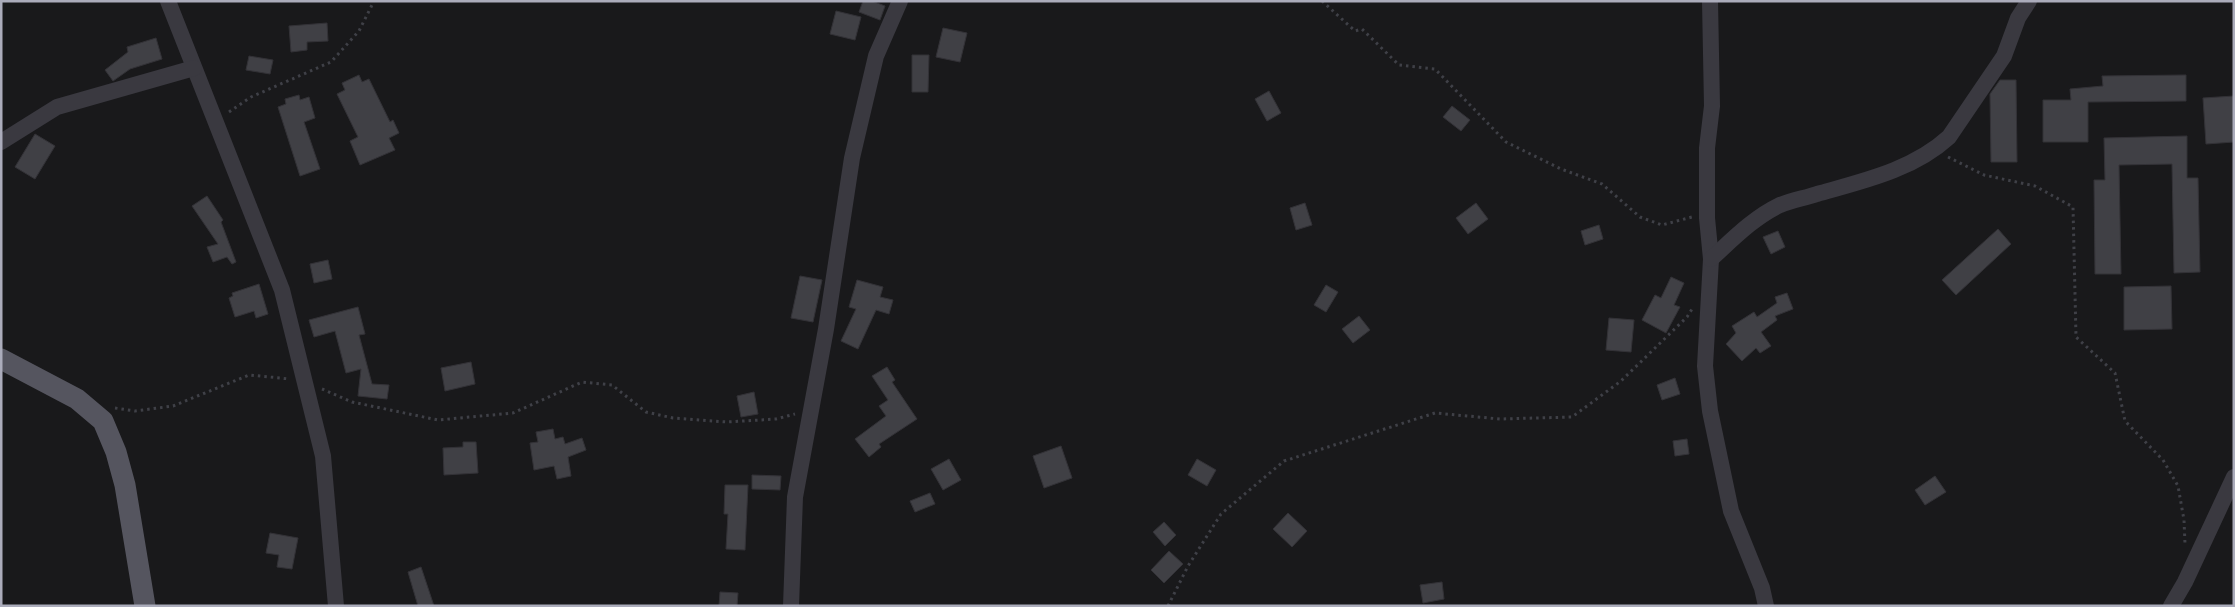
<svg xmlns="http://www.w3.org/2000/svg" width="2235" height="607" viewBox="0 0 2235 607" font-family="'DM Sans',sans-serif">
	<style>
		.building { fill: #404045; stroke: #333237 }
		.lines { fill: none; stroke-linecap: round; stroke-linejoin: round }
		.path { stroke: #3f4047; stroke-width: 3; stroke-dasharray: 2.5 4; stroke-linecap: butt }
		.minor { stroke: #3a3940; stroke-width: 16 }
		.major { stroke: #55555f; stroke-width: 21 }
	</style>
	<rect width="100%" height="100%" fill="#19191b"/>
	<g class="building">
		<path d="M 863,1 L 872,1 L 885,6 L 880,20 L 859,12 Z"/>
		<path d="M 836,11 L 861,17 L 855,40 L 830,34 Z"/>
		<path d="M 327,23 L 328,41 L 307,42 L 307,50 L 291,52 L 289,26 Z"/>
		<path d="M 943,28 L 967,33 L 960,62 L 936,57 Z"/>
		<path d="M 156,38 L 162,59 L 130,69 L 113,81 L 105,70 L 128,52 L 127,47 Z"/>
		<path d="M 912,55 L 929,55 L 928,92 L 912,92 Z"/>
		<path d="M 249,56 L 273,60 L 270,74 L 246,70 Z"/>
		<path d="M 359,75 L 362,82 L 369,79 L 390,122 L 393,120 L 399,133 L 389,138 L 395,150 L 360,165 L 350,141 L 358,137 L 337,94 L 345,90 L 342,83 Z"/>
		<path d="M 2186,75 L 2186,101 L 2088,102 L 2088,142 L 2043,142 L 2043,100 L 2071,100 L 2070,89 L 2103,86 L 2102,76 Z"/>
		<path d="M 2000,80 L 2016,80 L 2017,162 L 1991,162 L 1990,94 Z"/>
		<path d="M 1269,91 L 1281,113 L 1267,121 L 1255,99 Z"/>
		<path d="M 299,95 L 300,100 L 309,97 L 315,118 L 304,122 L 320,169 L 300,176 L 278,107 L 286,104 L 285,99 Z"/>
		<path d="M 2234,96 L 2234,142 L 2206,144 L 2203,98 Z"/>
		<path d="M 1452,106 L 1470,120 L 1461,131 L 1443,117 Z"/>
		<path d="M 35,134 L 55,146 L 35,179 L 15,167 Z"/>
		<path d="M 2187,136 L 2187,178 L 2198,178 L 2200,272 L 2174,273 L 2172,164 L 2119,165 L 2121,274 L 2095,274 L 2094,180 L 2105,180 L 2104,138 Z"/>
		<path d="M 207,196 L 223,220 L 221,222 L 236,262 L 232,264 L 227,257 L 213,262 L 207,247 L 218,244 L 192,206 Z"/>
		<path d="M 1305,203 L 1312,225 L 1296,230 L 1290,208 Z"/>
		<path d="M 1476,203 L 1488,219 L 1468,234 L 1456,218 Z"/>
		<path d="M 1599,225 L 1603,239 L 1585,245 L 1581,231 Z"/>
		<path d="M 1998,229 L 2011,244 L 1956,295 L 1942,280 Z"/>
		<path d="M 1778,231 L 1785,247 L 1771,254 L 1763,237 Z"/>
		<path d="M 328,260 L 332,279 L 314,283 L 310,264 Z"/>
		<path d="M 800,276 L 822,280 L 813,322 L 791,318 Z"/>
		<path d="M 1671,277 L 1684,283 L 1674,305 L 1680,307 L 1666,333 L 1642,320 L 1655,295 L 1661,298 Z"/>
		<path d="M 857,280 L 883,287 L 880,297 L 893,300 L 889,314 L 876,310 L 858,349 L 841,341 L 856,309 L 849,307 Z"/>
		<path d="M 259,284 L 268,314 L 256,318 L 254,311 L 235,317 L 229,298 L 233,296 L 232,293 Z"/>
		<path d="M 1326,285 L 1338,292 L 1326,312 L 1314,305 Z"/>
		<path d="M 2171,286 L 2172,329 L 2124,330 L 2124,287 Z"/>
		<path d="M 1787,293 L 1793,309 L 1775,316 L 1777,320 L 1761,332 L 1771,346 L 1760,353 L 1756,348 L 1742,361 L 1726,344 L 1736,333 L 1732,326 L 1754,312 L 1757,317 L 1777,303 L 1775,297 Z"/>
		<path d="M 358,307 L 365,334 L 359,335 L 372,384 L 389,385 L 387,399 L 358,396 L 361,369 L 346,373 L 335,331 L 314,337 L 309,320 Z"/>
		<path d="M 1359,316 L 1370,330 L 1353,343 L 1342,329 Z"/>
		<path d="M 1609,318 L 1634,320 L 1631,352 L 1606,350 Z"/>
		<path d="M 471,362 L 475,384 L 445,391 L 441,368 Z"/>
		<path d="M 887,367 L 895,380 L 892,382 L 917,419 L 879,444 L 881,447 L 869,457 L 855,439 L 886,416 L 879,406 L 888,400 L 872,376 Z"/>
		<path d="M 1675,378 L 1680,394 L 1662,400 L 1657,385 Z"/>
		<path d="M 754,392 L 758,414 L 741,417 L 737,396 Z"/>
		<path d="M 553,429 L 555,439 L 563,437 L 565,444 L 582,438 L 586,450 L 568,457 L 571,476 L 557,479 L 554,466 L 534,470 L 530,443 L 538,442 L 536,432 Z"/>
		<path d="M 1687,439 L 1689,454 L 1675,456 L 1673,441 Z"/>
		<path d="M 463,442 L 476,442 L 478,473 L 444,475 L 443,448 L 463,447 Z"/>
		<path d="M 1061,446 L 1072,478 L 1044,488 L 1033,456 Z"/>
		<path d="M 949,459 L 961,480 L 943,490 L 931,469 Z"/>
		<path d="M 1197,459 L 1216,470 L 1207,486 L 1188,475 Z"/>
		<path d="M 752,475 L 781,476 L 780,490 L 752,489 Z"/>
		<path d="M 1935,476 L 1946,492 L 1925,505 L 1915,490 Z"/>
		<path d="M 725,485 L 748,485 L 745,550 L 726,549 L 728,514 L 724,514 Z"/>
		<path d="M 930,493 L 935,504 L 915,512 L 910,501 Z"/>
		<path d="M 1288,513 L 1307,531 L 1292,547 L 1273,529 Z"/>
		<path d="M 1164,522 L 1176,535 L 1165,546 L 1153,532 Z"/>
		<path d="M 270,533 L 298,538 L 292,569 L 277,567 L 279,555 L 266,553 Z"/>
		<path d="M 1169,551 L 1183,564 L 1164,583 L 1151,570 Z"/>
		<path d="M 421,567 L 434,606 L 418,606 L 408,572 Z"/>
		<path d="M 1442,582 L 1444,599 L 1423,603 L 1420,585 Z"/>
		<path d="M 720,592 L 738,593 L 737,606 L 719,606 Z"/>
	</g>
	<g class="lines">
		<g class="path">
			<path d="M 1322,1 L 1355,31 L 1362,29 L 1399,65 L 1435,69 L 1506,142 L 1561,169 L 1602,184 L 1640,217 L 1662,225 L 1692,217"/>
			<path d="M 229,112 L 251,97 L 331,62 L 359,31 L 374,1"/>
			<path d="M 1948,157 L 1984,175 L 2035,186 L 2073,207 L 2076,337 L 2115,373 L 2125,421 L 2163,460 L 2178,486 L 2184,520 L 2185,544"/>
			<path d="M 322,389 L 352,402 L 438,420 L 513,413 L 582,382 L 612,385 L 646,412 L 673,418 L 727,422 L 776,419 L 795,414"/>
			<path d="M 115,408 L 135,411 L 173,406 L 249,375 L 290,379"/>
			<path d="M 1168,606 L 1188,566 L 1221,514 L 1284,461 L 1435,413 L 1500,419 L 1572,417 L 1621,381 L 1687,317 L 1692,309"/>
		</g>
		<g class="minor">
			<path d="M 168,1 L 282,290 L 323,456 L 336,606"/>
			<path d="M 1710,1 L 1712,106 L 1707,148 L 1707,218 L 1711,259 L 1705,366 L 1710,411 L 1731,511 L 1762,588 L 1766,606"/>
			<path d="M 1,142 L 57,107 L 194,68"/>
			<path d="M 1711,259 C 1733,239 1753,218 1780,205 C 1792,200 1805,198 1817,194 C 1863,181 1913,170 1949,137 L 2004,56 L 2018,18 L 2029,1"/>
			<path d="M 791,606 L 795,497 L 826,329 L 852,158 L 876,56 L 900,1"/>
			<path d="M 2171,606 L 2185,582 L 2234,477"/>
		</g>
		<path class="major" d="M 1,359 L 77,399 L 103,421 L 116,452 L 125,485 L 145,606"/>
	</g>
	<rect width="2235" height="607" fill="none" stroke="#abacbb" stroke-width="5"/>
</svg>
